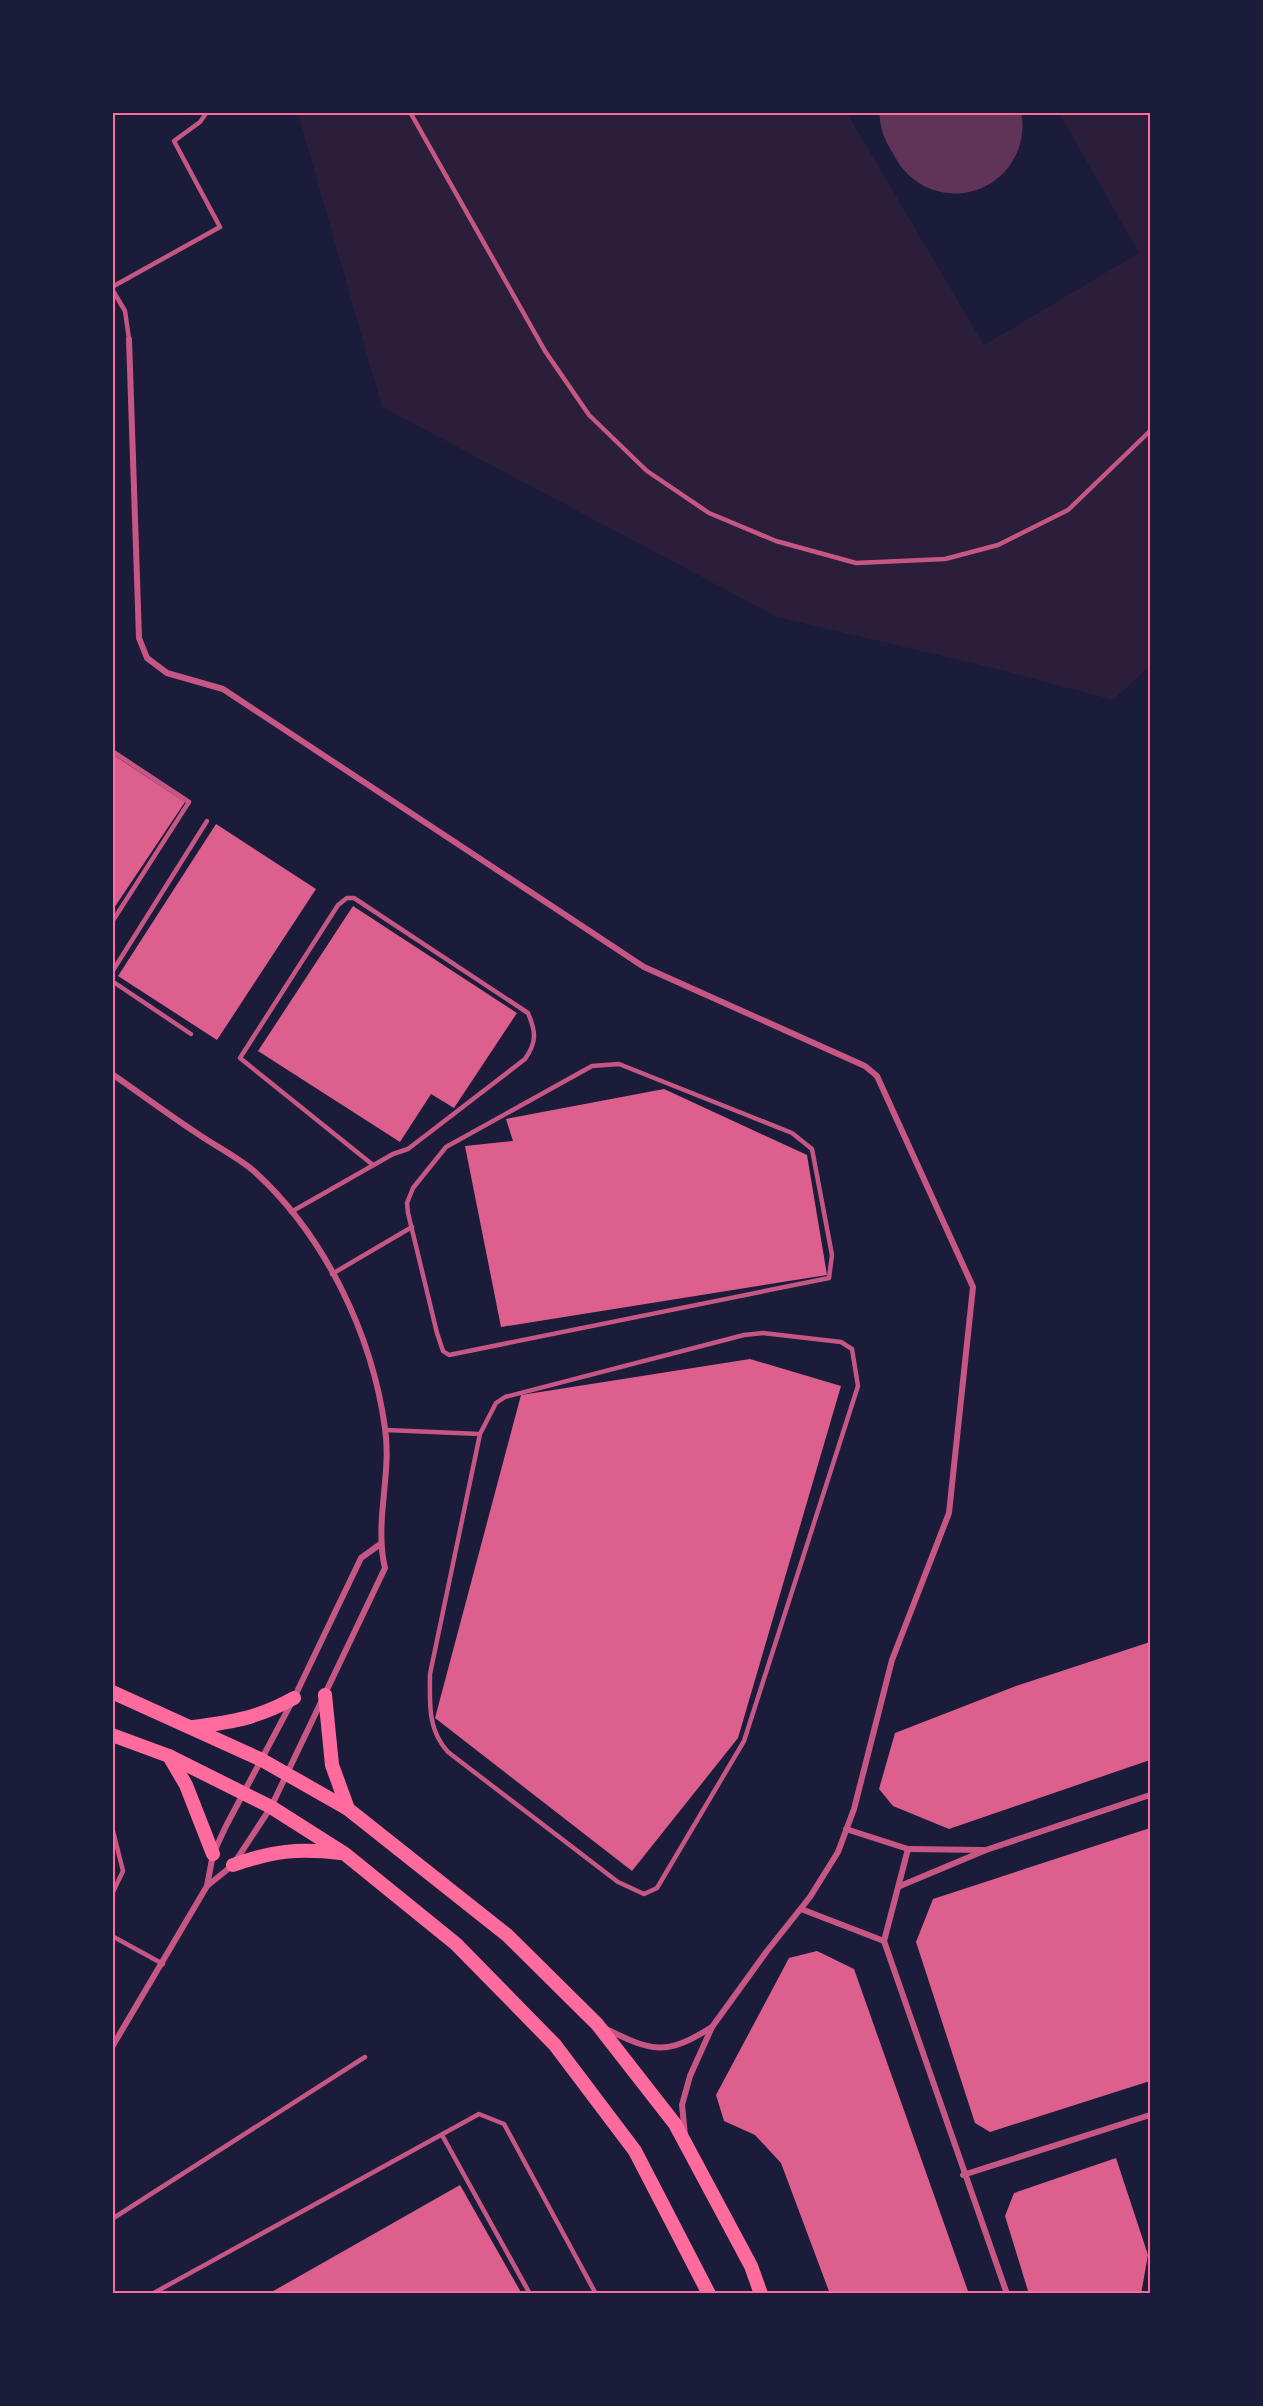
<svg xmlns="http://www.w3.org/2000/svg" width="1263" height="2406" viewBox="0 0 1263 2406" font-family="Lora,serif">
	<style>
		.green { fill: #2a1e3b }
		.lines { fill: none; stroke-linecap: round; stroke-linejoin: round }
		.runway { stroke: #603358; stroke-width: 135 }
		.building { fill: #dd5f8e }
		.service { stroke: #c65784; stroke-width: 4.5 }
		.minor { stroke: #c65784; stroke-width: 6 }
		.primary { stroke: #ff6b9d; stroke-width: 14 }
		.neatline { fill: none; stroke: #ff6b9d; stroke-width: 2 }
	</style>
	<rect width="100%" height="100%" fill="#1b1b3a"/>
	<path class="green" d="M 298,113 L 847,113 L 984,345 L 1139,253 L 1059,113 L 1150,113 L 1150,666 L 1113,700 L 989,667 L 777,617 L 382,407 Z"/>
	<g class="lines">
		<path class="runway" d="M 947,112 L 955,126"/>
	</g>
	<g class="building">
		<path d="M 112,754 L 185,802 L 112,911 Z"/>
		<path d="M 216,824 L 316,889 L 217,1040 L 118,976 Z"/>
		<path d="M 353,906 L 517,1013 L 454,1108 L 431,1094 L 400,1142 L 258,1051 Z"/>
		<path d="M 664,1089 L 807,1155 L 827,1275 L 501,1327 L 465,1146 L 513,1141 L 506,1119 Z"/>
		<path d="M 750,1359 L 841,1386 L 738,1738 L 632,1871 L 435,1718 L 521,1395 Z"/>
		<path d="M 1150,1642 L 1150,1760 L 949,1829 L 893,1806 L 879,1789 L 895,1733 L 1016,1686 Z"/>
		<path d="M 1150,1828 L 1150,2081 L 990,2132 L 975,2123 L 916,1942 L 933,1899 Z"/>
		<path d="M 817,1951 L 854,1969 L 969,2294 L 830,2294 L 781,2163 L 755,2135 L 724,2121 L 716,2095 L 789,1958 Z"/>
		<path d="M 1116,2158 L 1148,2255 L 1141,2294 L 1029,2294 L 1005,2216 L 1014,2193 Z"/>
		<path d="M 460,2185 L 522,2294 L 268,2294 Z"/>
	</g>
	<g class="lines">
		<g class="service">
			<path d="M 410,112 L 545,351 L 589,415 L 647,471 L 709,513 L 776,541 L 856,563 L 945,559 L 998,545 L 1068,510 L 1150,431"/>
			<path d="M 112,287 L 220,227 L 174,141 L 200,122 L 207,112"/>
			<path d="M 112,289 L 125,311 L 129,339"/>
			<path d="M 112,751 L 189,802 L 112,922"/>
			<path d="M 112,972 L 207,821"/>
			<path d="M 112,981 L 191,1034"/>
			<path d="M 619,1064 L 792,1133 L 812,1149 L 832,1255 L 829,1278 L 449,1355 L 443,1351 L 437,1333 L 408,1213 L 407,1203 L 413,1188 L 446,1147 L 592,1066 Z"/>
			<path d="M 291,1212 L 393,1154 L 408,1149 L 525,1059 C 537,1042 536,1032 528,1013 L 354,898 L 347,898 L 338,905 L 240,1058 L 373,1165"/>
			<path d="M 332,1274 L 412,1227"/>
			<path d="M 386,1430 L 480,1434 L 430,1674 C 430,1703 427,1729 448,1752 L 618,1882 L 644,1894 L 657,1888 L 744,1741 L 858,1386 L 852,1349 L 841,1342 L 763,1333 L 744,1335 L 505,1397 L 496,1403 L 480,1434"/>
			<path d="M 112,1827 L 123,1871 L 112,1894"/>
			<path d="M 112,1936 L 163,1964"/>
			<path d="M 442,2135 L 530,2294"/>
			<path d="M 112,2219 L 365,2057"/>
			<path d="M 152,2294 L 479,2114 L 504,2124 L 596,2294"/>
		</g>
		<g class="minor">
			<path d="M 129,339 L 139,638 L 147,658 L 167,673 L 223,689 L 644,967 L 865,1066 L 877,1076 L 973,1287 L 949,1513 L 892,1660 L 854,1809 L 838,1852 L 810,1897 L 767,1951 L 712,2027 L 690,2076 L 682,2105 L 685,2135"/>
			<path d="M 112,1074 C 141,1094 169,1115 198,1134 C 217,1147 239,1158 255,1172 C 326,1237 372,1335 385,1428 C 392,1475 374,1522 385,1568 L 271,1807 L 233,1865 L 207,1886"/>
			<path d="M 908,1849 L 983,1850"/>
			<path d="M 900,1886 L 986,1850 L 1150,1795"/>
			<path d="M 801,1909 L 884,1941 L 908,1849 L 846,1829"/>
			<path d="M 884,1941 L 1007,2294"/>
			<path d="M 606,2029 C 653,2052 666,2056 712,2027"/>
			<path d="M 112,2047 L 207,1886 L 213,1854 L 226,1826 L 294,1698 L 361,1558 L 379,1545"/>
			<path d="M 963,2175 L 1150,2115"/>
		</g>
		<g class="primary">
			<path d="M 112,1692 L 262,1760 L 348,1809 L 507,1935 L 597,2024 L 675,2124 L 751,2266 L 761,2294"/>
			<path d="M 325,1695 L 332,1765 L 348,1809"/>
			<path d="M 193,1727 C 233,1722 258,1718 294,1698"/>
			<path d="M 112,1735 L 169,1756 L 271,1807 L 345,1854 L 456,1944 L 555,2045 L 635,2151 L 709,2294"/>
			<path d="M 169,1756 L 186,1785 L 213,1854"/>
			<path d="M 233,1865 C 273,1851 298,1848 340,1853"/>
		</g>
	</g>
	<rect width="1263" height="2406" fill="none" stroke="#1b1b3a" stroke-width="228"/>
	<rect x="114" y="114" width="1035" height="2178" class="neatline"/>
</svg>
